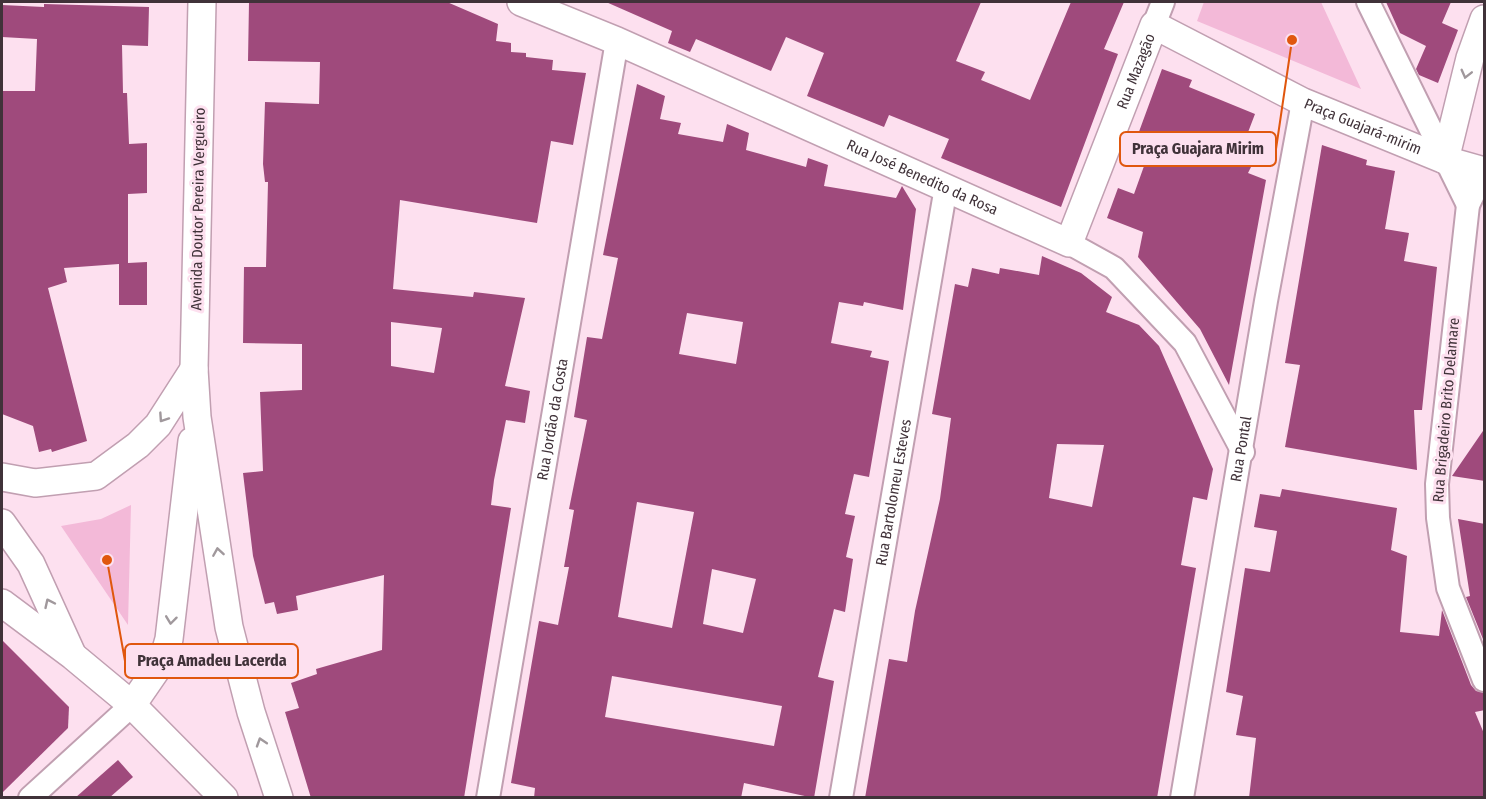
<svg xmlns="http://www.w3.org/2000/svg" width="1486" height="799" viewBox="0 0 1486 799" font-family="'Fira Sans Condensed',sans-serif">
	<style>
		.green { fill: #f3b9d8 }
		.building { fill: #9f4a7c; fill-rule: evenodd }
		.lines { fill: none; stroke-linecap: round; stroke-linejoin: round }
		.minor-casing { stroke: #c19fb1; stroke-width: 26 }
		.tertiary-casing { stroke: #c19fb1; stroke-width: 30 }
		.minor { stroke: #fff; stroke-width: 22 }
		.tertiary { stroke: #fff; stroke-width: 27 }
		.oneway { stroke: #a0989c }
		.labels { text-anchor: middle; stroke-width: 6; stroke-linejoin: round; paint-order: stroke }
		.street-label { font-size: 15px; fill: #403239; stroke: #fde0ef }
		.leader { fill: none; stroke: #e0570e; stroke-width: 2 }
		.callout-dot { fill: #e0570e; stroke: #fde0ef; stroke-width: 2 }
		.callout { fill: #fde0ef; stroke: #e0570e; stroke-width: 2 }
		.callout-label { font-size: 16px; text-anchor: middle; font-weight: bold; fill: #403239 }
	</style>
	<rect width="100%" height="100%" fill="#fde0ef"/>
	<g class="green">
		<path d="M 1204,2 L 1321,2 L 1361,89 L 1197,21 Z"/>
		<path d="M 131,505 L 128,625 L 61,526 L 101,519 Z"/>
	</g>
	<g class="building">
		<path d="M 249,2 L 447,2 L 498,24 L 496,41 L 511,43 L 511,52 L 526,53 L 526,57 L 553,60 L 552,70 L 586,73 L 573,145 L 551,141 L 537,223 L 400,200 L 393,289 L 473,297 L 474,292 L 525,298 L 505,386 L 530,391 L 525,423 L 506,420 L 494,480 L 491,505 L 511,508 L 464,798 L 311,798 L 285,712 L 299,708 L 291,683 L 317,674 L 316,669 L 382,650 L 384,575 L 296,596 L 298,610 L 277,614 L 274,602 L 265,604 L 253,556 L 243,473 L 263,471 L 260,392 L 302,390 L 302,344 L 243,343 L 244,267 L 266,267 L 268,182 L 265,182 L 263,164 L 265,102 L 319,104 L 320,62 L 248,61 ZM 391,322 L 442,328 L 434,373 L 391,366 Z"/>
		<path d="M 606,2 L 981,2 L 956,61 L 985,72 L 981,80 L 1030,100 L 1071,2 L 1124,2 L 1104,49 L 1118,54 L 1061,207 L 941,158 L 949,139 L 889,115 L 884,127 L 807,96 L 824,53 L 786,37 L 771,71 L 696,39 L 690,52 L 668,43 L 672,31 Z"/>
		<path d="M 1386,2 L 1451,2 L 1442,23 L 1458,30 L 1438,83 L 1419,75 L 1416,69 L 1426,46 L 1400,33 Z"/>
		<path d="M 44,4 L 149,7 L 148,46 L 122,45 L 123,93 L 127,93 L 129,144 L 147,143 L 147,193 L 128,194 L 128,263 L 147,262 L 147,305 L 119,305 L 119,264 L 64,268 L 67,282 L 48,288 L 87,441 L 52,452 L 51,449 L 39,452 L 33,426 L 2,414 L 2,91 L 35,91 L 37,39 L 2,37 L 2,5 L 44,7 Z"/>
		<path d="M 1162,69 L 1192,80 L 1189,87 L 1255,114 L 1242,148 L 1257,155 L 1248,173 L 1266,180 L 1229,385 L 1200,329 L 1138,257 L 1143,232 L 1107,218 L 1118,188 L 1134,194 L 1148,155 L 1133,148 Z"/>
		<path d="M 637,84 L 665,96 L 660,119 L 681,123 L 678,134 L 723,142 L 727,124 L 749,133 L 746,150 L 806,167 L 808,158 L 828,165 L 824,186 L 896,198 L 902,186 L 916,209 L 903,310 L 864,302 L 863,306 L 839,302 L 831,343 L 872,351 L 870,357 L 889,361 L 869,477 L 854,474 L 845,514 L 855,516 L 846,557 L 853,559 L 845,612 L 834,609 L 818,677 L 834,681 L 814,798 L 744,783 L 741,798 L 534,798 L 535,788 L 511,783 L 539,621 L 558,625 L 569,567 L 564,567 L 574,510 L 569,509 L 587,420 L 574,417 L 587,337 L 602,339 L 618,258 L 603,255 ZM 687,313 L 743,322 L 736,364 L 679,354 ZM 637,502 L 694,512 L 672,628 L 618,617 ZM 712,569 L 756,579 L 743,633 L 703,624 ZM 612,676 L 782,706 L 774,746 L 605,717 Z"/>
		<path d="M 1322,145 L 1367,160 L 1366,165 L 1395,171 L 1385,229 L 1409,233 L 1404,261 L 1437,267 L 1422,410 L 1414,410 L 1417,470 L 1285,447 L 1300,365 L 1285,363 Z"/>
		<path d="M 1042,256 L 1081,273 L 1112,297 L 1106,312 L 1139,325 L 1159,346 L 1213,469 L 1207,500 L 1193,497 L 1181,565 L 1196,568 L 1157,798 L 865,798 L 889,659 L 907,662 L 915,611 L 940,499 L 951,418 L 932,414 L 955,284 L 968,287 L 972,268 L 999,274 L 1000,268 L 1039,275 ZM 1057,444 L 1104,445 L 1092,507 L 1049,498 Z"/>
		<path d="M 1485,428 L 1485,481 L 1452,476 Z"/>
		<path d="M 1282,489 L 1397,508 L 1391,550 L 1407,556 L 1400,632 L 1439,636 L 1442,610 L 1471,685 L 1476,691 L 1485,693 L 1485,710 L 1475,712 L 1485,736 L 1485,798 L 1249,798 L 1256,738 L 1236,735 L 1243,696 L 1226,692 L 1245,568 L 1270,572 L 1277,531 L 1254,527 L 1260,494 L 1280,497 Z"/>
		<path d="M 1458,519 L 1485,524 L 1485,644 L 1466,597 L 1470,596 Z"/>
		<path d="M 2,640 L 69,707 L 68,728 L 2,793 Z"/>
		<path d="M 118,760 L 133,777 L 109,798 L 75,798 Z"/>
	</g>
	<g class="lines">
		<defs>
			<g id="minor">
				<path d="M 1368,2 L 1468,205"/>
				<path d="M 1154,25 L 1163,2"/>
				<path d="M 1484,172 L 1468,205 L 1437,484 L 1438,518 L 1448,588 L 1484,680"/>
				<path d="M 1069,243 L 1114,268 L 1185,343 L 1243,452"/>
				<path d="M 30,798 L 132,705"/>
				<path id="s1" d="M 488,798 L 617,41"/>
				<path id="s2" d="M 841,798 L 946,187"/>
				<path id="s3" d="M 1182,798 L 1266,301 L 1303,102"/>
			</g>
			<g id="tertiary">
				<path d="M 202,2 L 194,369 L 197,417 L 229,627 L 251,712 L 279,798"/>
				<path id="s4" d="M 521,2 L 617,41 L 1069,243 L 1154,25 L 1303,102 L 1445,160 L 1484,171"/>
				<path d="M 1445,160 L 1470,58 L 1484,19"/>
				<path d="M 2,477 L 35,483 L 96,476 L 138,445 L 158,425 L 194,369"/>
				<path d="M 2,523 L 31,564 L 71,652"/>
				<path d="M 2,603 L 73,656 L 132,705 L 224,798"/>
				<path d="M 132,705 L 163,660 L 169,639 L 192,441"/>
			</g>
		</defs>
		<use href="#minor" class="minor-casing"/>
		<use href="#tertiary" class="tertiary-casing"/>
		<use href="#minor" class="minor"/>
		<use href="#tertiary" class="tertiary"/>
	</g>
	<defs><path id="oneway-chevron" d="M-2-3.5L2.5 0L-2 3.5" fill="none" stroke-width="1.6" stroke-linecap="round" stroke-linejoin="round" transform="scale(1.5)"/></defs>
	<g class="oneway">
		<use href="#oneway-chevron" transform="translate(1466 74) rotate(104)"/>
		<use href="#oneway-chevron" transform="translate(163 418) rotate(124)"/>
		<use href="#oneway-chevron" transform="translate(218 552) rotate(-99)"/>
		<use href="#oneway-chevron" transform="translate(49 603) rotate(-115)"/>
		<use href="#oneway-chevron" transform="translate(171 620) rotate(97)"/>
		<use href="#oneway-chevron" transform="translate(261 742) rotate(-108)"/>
	</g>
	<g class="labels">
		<g class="street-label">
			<text dy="5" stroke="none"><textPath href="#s4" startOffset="783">Rua Mazagão</textPath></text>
			<text dy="5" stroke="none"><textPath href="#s4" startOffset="1065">Praça Guajará-mirim</textPath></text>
			<text dy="5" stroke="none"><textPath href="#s4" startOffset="438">Rua José Benedito da Rosa</textPath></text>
			<text transform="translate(198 209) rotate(-89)" y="5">Avenida Doutor Pereira Vergueiro</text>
			<text transform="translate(1446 410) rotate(-85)" y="5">Rua Brigadeiro Brito Delamare</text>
			<text dy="5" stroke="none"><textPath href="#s1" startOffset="384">Rua Jordão da Costa</textPath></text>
			<text dy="5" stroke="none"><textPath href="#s3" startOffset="354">Rua Pontal</textPath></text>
			<text dy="5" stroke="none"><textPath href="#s2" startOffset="310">Rua Bartolomeu Esteves</textPath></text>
		</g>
	</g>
	<path class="leader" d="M1292 40L1276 149M107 560L125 661"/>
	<g class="callout-dot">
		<circle cx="1292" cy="40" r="6"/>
		<circle cx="107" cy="560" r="6"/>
	</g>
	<g class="callout">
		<rect x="1120" y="132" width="156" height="34" rx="6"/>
		<rect x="125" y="644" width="173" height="34" rx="6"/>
	</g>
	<g class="callout-label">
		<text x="1198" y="154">Praça Guajara Mirim</text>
		<text x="212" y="666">Praça Amadeu Lacerda</text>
	</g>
	<rect width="1486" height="799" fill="none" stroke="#403239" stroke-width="6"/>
</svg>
